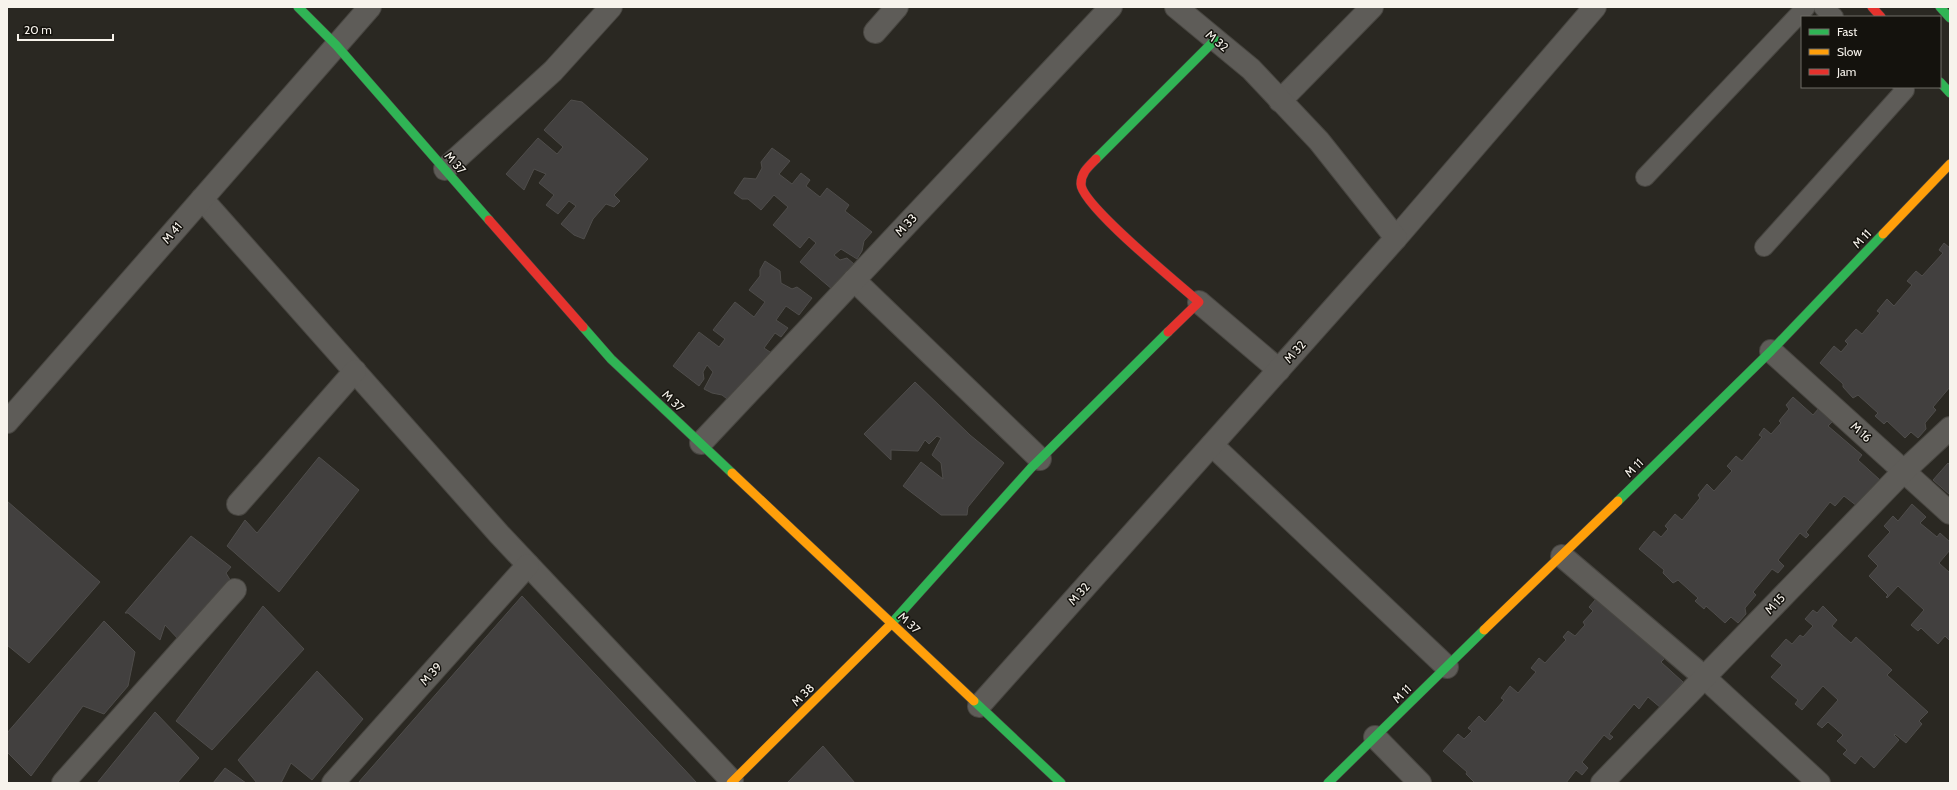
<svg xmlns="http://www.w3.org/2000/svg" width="1957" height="790" viewBox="0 0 1957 790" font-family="Cabin,sans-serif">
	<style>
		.building { fill: #42403f; stroke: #4f4d4b }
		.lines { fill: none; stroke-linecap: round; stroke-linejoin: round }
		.lane-casing { stroke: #484641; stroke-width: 20 }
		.street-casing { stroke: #484641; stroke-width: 24 }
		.fast-casing { stroke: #484641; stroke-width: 10 }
		.slow-casing { stroke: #484641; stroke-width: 10 }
		.jam-casing { stroke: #484641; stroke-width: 10 }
		.lane { stroke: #5e5c58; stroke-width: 18 }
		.street { stroke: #5e5c58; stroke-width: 22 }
		.fast { stroke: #30b455; stroke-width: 9 }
		.slow { stroke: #ff9f0a; stroke-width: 9 }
		.jam { stroke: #e5322d; stroke-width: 9 }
		.labels { text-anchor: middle; stroke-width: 3; stroke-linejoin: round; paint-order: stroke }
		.street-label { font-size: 12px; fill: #f7f3ec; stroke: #14120d }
	</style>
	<rect width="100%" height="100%" fill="#2a2822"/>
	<g class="building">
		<path d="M 571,100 L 582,102 L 648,159 L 614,195 L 620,201 L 614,207 L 606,204 L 593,219 L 584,239 L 574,235 L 561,224 L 576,206 L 569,201 L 558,214 L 546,205 L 554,195 L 539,183 L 546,174 L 534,169 L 524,190 L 506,174 L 538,138 L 557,154 L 563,147 L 544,130 Z"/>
		<path d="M 772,148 L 790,161 L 779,174 L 792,184 L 801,173 L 810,180 L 806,186 L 820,197 L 827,188 L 849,205 L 845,211 L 872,232 L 864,241 L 862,251 L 857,259 L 841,249 L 834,255 L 840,260 L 847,258 L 854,264 L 833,290 L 800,262 L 816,243 L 809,237 L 800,248 L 773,225 L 788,207 L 774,195 L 761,210 L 748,199 L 742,199 L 734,193 L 744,178 L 756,179 L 762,168 L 761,162 Z"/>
		<path d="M 1944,243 L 1950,248 L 1950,387 L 1933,407 L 1936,410 L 1925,423 L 1926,429 L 1918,438 L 1911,432 L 1905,438 L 1887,421 L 1884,424 L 1875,416 L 1878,413 L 1858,395 L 1853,398 L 1843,387 L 1843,384 L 1820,363 L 1834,346 L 1841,352 L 1848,344 L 1845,341 L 1856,329 L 1862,334 L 1880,313 L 1877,311 L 1887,299 L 1894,306 L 1912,285 L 1907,281 L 1916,271 L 1922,276 L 1943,253 L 1939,250 Z"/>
		<path d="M 765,261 L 780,271 L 781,283 L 792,289 L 797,287 L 812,298 L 799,315 L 786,306 L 776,320 L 788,328 L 781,337 L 775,333 L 764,348 L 773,354 L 731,402 L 722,395 L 712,393 L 704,389 L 713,372 L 707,365 L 703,372 L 704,379 L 699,386 L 673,366 L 699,332 L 719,347 L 725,339 L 713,330 L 735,302 L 754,317 L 765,302 L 749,290 L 760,276 L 760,270 Z"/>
		<path d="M 915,382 L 970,435 L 1004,463 L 968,507 L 967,515 L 941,515 L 903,486 L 921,462 L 943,479 L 941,463 L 932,455 L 941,438 L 937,436 L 929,444 L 925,440 L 918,451 L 891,450 L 891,460 L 864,434 Z"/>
		<path d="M 1793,397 L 1813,415 L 1819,408 L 1833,421 L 1828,426 L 1862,455 L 1858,460 L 1880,480 L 1857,506 L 1844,496 L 1835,506 L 1830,502 L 1806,532 L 1809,535 L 1806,538 L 1800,533 L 1778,560 L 1784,566 L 1778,573 L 1772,569 L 1753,592 L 1756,595 L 1745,608 L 1746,614 L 1738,623 L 1731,617 L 1725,623 L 1706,606 L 1704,609 L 1695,601 L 1698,598 L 1678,580 L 1673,583 L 1663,573 L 1664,570 L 1639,549 L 1654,531 L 1661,537 L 1668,529 L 1665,526 L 1675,514 L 1682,520 L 1700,498 L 1698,495 L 1707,484 L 1714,491 L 1732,471 L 1727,466 L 1736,456 L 1742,461 L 1762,437 L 1759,435 L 1764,428 L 1771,434 L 1781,423 L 1779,421 L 1789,409 L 1786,405 Z"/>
		<path d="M 319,457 L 359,490 L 279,592 L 227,546 L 245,520 L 257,533 Z"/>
		<path d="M 1948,463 L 1950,465 L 1950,495 L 1933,480 Z"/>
		<path d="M 7,501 L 100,582 L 29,663 L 7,645 Z"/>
		<path d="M 1912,504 L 1926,517 L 1920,523 L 1937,537 L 1940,533 L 1950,542 L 1950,550 L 1939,563 L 1950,573 L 1950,641 L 1945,636 L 1938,644 L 1921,628 L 1918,631 L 1911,625 L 1924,610 L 1898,586 L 1887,598 L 1886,597 L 1888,595 L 1869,576 L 1878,566 L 1868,556 L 1890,532 L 1884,526 L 1893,516 L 1898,521 Z"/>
		<path d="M 191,536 L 231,567 L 226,573 L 232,583 L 180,641 L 165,625 L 160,640 L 128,613 L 125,613 Z"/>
		<path d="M 522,596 L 697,783 L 358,783 Z"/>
		<path d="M 1596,599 L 1617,617 L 1623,610 L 1665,658 L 1661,662 L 1683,682 L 1661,708 L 1648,697 L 1639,709 L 1634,704 L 1609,734 L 1613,737 L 1610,740 L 1604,735 L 1582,762 L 1588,768 L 1582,775 L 1576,770 L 1566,783 L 1475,783 L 1466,774 L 1467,772 L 1443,751 L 1458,734 L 1464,739 L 1472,731 L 1468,728 L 1479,716 L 1485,722 L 1504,700 L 1501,698 L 1510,686 L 1518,693 L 1536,672 L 1531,668 L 1539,658 L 1545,663 L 1566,640 L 1563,637 L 1568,631 L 1575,636 L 1585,625 L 1583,622 L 1593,611 L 1589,607 Z"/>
		<path d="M 263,606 L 304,649 L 212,750 L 176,721 Z"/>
		<path d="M 1823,606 L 1837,620 L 1832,626 L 1851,643 L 1856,637 L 1892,670 L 1887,675 L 1928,712 L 1919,721 L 1922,724 L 1906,743 L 1895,734 L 1894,735 L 1899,740 L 1874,768 L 1861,756 L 1855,764 L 1843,754 L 1847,750 L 1837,741 L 1843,735 L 1828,722 L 1822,728 L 1817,724 L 1838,700 L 1823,686 L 1802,710 L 1795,704 L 1798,700 L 1771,677 L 1782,665 L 1771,656 L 1786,639 L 1792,644 L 1800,635 L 1803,637 L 1813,626 L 1805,619 L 1813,610 L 1817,613 Z"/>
		<path d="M 104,621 L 135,652 L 128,686 L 104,714 L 83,706 L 31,776 L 7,752 L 7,733 Z"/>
		<path d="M 317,671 L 363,719 L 312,780 L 291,763 L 281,783 L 257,783 L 238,760 Z"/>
		<path d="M 155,712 L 199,758 L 177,783 L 97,783 Z"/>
		<path d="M 823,746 L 855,783 L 787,783 Z"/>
		<path d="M 225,768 L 246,783 L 213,783 Z"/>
	</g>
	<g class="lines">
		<defs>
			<g id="lane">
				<path d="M 1823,7 L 1834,17"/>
				<path d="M 1645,177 L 1806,7"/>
				<path d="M 1764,247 L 1905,90 L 1902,87"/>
			</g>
			<g id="street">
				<path d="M 875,32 L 897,7"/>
				<path d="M 1280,101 L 1372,7"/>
				<path d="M 445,169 L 553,71 L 611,7"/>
				<path d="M 202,199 L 499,534 L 732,781"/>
				<path d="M 1396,238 L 1595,7"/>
				<path d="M 854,280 L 1040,459"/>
				<path d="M 1199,302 L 1279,370"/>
				<path d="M 1771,351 L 1950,513"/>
				<path d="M 7,422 L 370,7"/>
				<path d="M 701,443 L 1111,7"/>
				<path d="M 1212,445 L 1447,667"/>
				<path d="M 238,504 L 355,371"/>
				<path d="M 1562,556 L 1704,677 L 1819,783"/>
				<path d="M 979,706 L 1396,238 L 1319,141 L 1251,69 L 1176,7"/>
				<path d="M 1375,737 L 1420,783"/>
				<path d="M 63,783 L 235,590"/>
				<path d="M 333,783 L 528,565"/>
				<path d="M 1602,783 L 1904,471 L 1950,428"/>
			</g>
			<g id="fast">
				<path d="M 298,7 L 336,45 L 489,220"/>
				<path d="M 1940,7 L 1950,18"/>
				<path d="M 1940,82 L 1950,93"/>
				<path d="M 1096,159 L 1215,40"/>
				<path d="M 583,327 L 611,359 L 732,473"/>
				<path d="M 1618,501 L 1771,351 L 1883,234"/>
				<path d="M 890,625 L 1031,468 L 1168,332"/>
				<path d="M 974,701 L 1061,783"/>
				<path d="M 1328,783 L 1484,630"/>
			</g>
			<g id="slow">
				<path d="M 1883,234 L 1950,164"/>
				<path d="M 732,473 L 974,701"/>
				<path d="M 1484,630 L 1618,501"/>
				<path d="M 731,783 L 890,625"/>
			</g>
			<g id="jam">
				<path d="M 1872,7 L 1881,17"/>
				<path d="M 1096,159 C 1088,167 1081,173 1081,184 C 1081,205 1179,284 1199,302 L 1168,332"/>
				<path d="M 489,220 L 583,327"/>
			</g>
		</defs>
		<use href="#lane" class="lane-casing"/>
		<use href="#street" class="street-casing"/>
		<use href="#fast" class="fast-casing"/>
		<use href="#slow" class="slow-casing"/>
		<use href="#jam" class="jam-casing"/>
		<use href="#lane" class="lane"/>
		<use href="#street" class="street"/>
		<use href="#fast" class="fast"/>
		<use href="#slow" class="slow"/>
		<use href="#jam" class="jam"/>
	</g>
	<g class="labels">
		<g class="street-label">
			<text transform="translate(1217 41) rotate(40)" y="4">M 32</text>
			<text transform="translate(455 163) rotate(49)" y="4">M 37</text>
			<text transform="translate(906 225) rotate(-47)" y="4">M 33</text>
			<text transform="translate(172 233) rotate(-49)" y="4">M 41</text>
			<text transform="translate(1862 239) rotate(-46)" y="4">M 11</text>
			<text transform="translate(1295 352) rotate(-48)" y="4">M 32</text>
			<text transform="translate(673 401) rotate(43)" y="4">M 37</text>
			<text transform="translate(1861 432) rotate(42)" y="4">M 16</text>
			<text transform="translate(1634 468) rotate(-44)" y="4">M 11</text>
			<text transform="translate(1079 594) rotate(-48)" y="4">M 32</text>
			<text transform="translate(1775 604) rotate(-46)" y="4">M 15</text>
			<text transform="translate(909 623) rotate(43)" y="4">M 37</text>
			<text transform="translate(431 674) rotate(-48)" y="4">M 39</text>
			<text transform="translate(1402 694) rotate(-44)" y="4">M 11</text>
			<text transform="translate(803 695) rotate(-45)" y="4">M 38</text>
		</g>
	</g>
	<rect width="1957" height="790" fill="none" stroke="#f7f3ec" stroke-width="16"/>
	<rect x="1801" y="16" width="140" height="72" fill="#14120d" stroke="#6f6c66"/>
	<rect x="1809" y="29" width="20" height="6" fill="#30b455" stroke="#6f6c66"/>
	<text x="1837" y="36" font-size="12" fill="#f7f3ec">Fast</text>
	<rect x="1809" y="49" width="20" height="6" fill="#ff9f0a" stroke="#6f6c66"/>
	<text x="1837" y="56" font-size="12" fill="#f7f3ec">Slow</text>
	<rect x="1809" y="69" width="20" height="6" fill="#e5322d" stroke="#6f6c66"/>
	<text x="1837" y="76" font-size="12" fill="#f7f3ec">Jam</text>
	<path d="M18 34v6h95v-6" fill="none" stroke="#f7f3ec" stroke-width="2"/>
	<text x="24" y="34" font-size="12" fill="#f7f3ec" stroke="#14120d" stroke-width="3" paint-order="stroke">20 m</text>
</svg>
